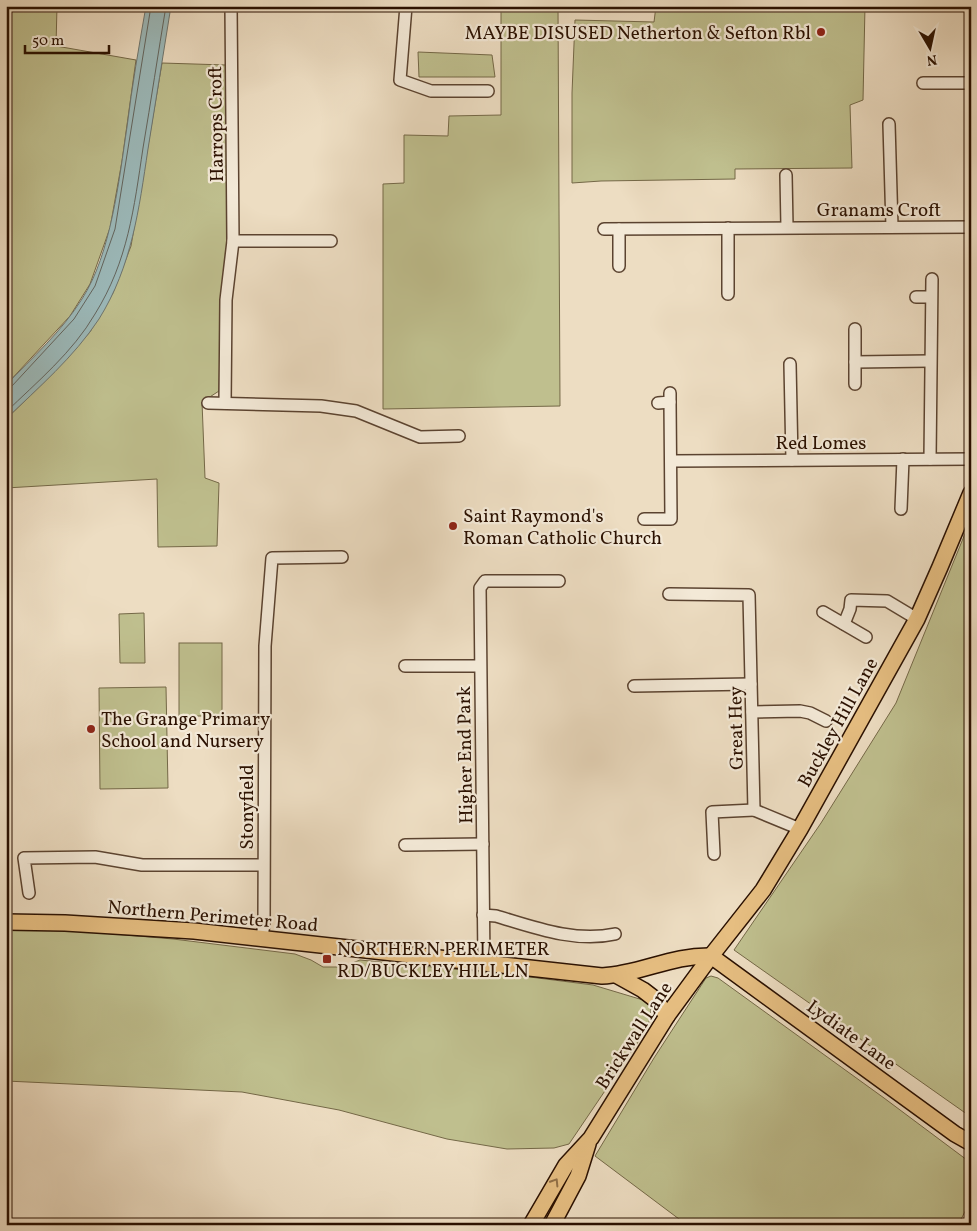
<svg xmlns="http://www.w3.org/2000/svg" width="977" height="1231" viewBox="0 0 977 1231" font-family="Vollkorn,serif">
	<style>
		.green { fill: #bfbf8e; stroke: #746847 }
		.water { fill: #9cbabb; stroke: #6e7670 }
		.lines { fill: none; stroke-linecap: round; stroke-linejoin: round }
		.shore { stroke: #63655e; stroke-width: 1 }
		.minor-casing { stroke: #5b4330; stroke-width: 14 }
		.major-casing { stroke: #2a1000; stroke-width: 18 }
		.minor { stroke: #f3e9d7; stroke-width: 11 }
		.major { stroke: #e6be81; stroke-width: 15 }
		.oneway { stroke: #917047 }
		.poi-dot { fill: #8f2418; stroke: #f3e9d7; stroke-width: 2 }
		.labels { text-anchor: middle; stroke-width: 4.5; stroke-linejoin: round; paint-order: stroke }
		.poi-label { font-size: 19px; fill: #2a1000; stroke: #f3e9d7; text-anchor: start }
		.street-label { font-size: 19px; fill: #2a1000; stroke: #f3e9d7 }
	</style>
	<rect width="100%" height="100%" fill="#edddc2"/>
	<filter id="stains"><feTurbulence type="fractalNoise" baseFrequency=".004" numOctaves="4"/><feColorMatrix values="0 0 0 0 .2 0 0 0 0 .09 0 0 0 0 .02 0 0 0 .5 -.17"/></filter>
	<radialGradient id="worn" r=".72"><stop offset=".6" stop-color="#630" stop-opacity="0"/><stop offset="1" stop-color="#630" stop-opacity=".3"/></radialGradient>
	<g class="green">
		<path d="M 6,6 L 57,6 L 56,46 L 136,60 L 122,161 L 110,228 L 90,284 L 70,316 L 6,385 Z"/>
		<path d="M 501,6 L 558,6 L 560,406 L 383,409 L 383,184 L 404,183 L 404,135 L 448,136 L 449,116 L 501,115 Z"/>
		<path d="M 656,6 L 865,6 L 863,100 L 850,105 L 852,168 L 735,169 L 735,179 L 601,181 L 572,183 L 572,93 L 575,20 L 654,22 Z"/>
		<path d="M 418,52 L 492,55 L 495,77 L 419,77 Z"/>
		<path d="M 162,63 L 226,65 L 230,242 L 221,299 L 219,391 L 202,402 L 205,478 L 219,483 L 217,546 L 158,547 L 157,479 L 6,488 L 6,419 L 37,389 L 90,332 L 113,293 L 131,246 Z"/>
		<path d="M 971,519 L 971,1117 L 734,950 L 821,823 L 896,703 Z"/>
		<path d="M 144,613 L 145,663 L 120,663 L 119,614 Z"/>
		<rect x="179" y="643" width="43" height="73"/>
		<path d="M 166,687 L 168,788 L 100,789 L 99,688 Z"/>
		<path d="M 6,928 L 78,931 L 173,939 L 295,954 L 311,960 L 323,967 L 342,967 L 360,960 L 514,975 L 593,985 L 643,1000 L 651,1008 L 649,1022 L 640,1039 L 569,1144 L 554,1148 L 507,1149 L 447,1139 L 339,1110 L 242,1092 L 6,1081 Z"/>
		<path d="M 711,976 L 718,978 L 884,1098 L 971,1163 L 971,1200 L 958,1225 L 687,1225 L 595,1156 L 654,1058 L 706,978 Z"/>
	</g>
	<path class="water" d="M 146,6 L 171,6 C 163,54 156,101 148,149 C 139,209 132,266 99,319 C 74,357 38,388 6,419 L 6,385 C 32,358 62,331 82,299 C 111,254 119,180 127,127 C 132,86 139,46 146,6 Z"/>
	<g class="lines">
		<g class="shore">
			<path d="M 6,388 L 12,386 L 74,319 L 95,286 L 115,229 L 151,6"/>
			<path d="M 6,412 C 37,382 73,352 95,314 C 128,261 134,208 143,148 C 151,101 158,54 166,6"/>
		</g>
		<defs>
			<g id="minor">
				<path d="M 406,6 L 400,80 L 431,91 L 488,91"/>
				<path d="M 923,83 L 971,83"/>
				<path d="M 889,124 L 892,227"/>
				<path d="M 786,175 L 787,227"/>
				<path d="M 604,229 L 971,227"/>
				<path d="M 619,229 L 619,266"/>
				<path d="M 233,241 L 331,241"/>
				<path d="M 728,294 L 728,228"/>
				<path d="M 916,297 L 931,297"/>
				<path d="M 855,362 L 930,361"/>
				<path d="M 790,364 L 792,460"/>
				<path d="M 855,384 L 855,329"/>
				<path d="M 208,403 L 321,406 L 356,411 L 420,437 L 459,436"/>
				<path d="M 225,403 L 226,300 L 233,241 L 231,6"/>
				<path d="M 658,403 L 670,402 L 670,393"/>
				<path d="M 930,459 L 932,279"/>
				<path d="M 671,461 L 971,459"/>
				<path d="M 901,509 L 903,459"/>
				<path d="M 644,519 L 671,519 L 670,402"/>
				<path d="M 669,594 L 749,595 L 754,810 L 800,829"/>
				<path d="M 823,612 L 866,637"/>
				<path d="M 844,624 L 850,609 L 851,600 L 887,601 L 917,619"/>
				<path d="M 405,666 L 480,666"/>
				<path d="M 634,686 L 751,684"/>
				<path d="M 752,712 L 800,711 L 810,713 L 826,721"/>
				<path d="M 405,845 L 483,844"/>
				<path d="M 714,854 L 712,812 L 754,810"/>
				<path d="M 29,893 L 24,858 L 95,857 L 142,865 L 263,865"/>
				<path d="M 483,915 L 496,916 C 533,927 575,943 615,934"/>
				<path d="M 262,937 L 264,924 L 265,646 L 272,558 L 342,557"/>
				<path d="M 484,962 L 480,588 L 485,581 L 559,581"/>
			</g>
			<g id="major">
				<path d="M 6,922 L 65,923 L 194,931 L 602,976 C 641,974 671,955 711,956"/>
				<path d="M 711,956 L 955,1134 L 971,1143"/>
				<path d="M 616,975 L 643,990 L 656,1000 L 667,1016"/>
				<path d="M 531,1225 L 566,1165 L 591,1138 L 667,1016 L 711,956 L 763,890 L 800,829 L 917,619 L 940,567 L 971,493"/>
				<path d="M 552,1225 L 578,1176 L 588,1144"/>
			</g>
		</defs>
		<use href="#minor" class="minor-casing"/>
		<use href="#major" class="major-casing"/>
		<use href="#minor" class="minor"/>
		<use href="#major" class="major"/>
	</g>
	<defs><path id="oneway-chevron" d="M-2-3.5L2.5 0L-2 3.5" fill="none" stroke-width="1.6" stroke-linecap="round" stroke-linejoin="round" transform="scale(1.25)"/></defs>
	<use class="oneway" href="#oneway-chevron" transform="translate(555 1182) rotate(-58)"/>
	<g class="poi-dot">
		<circle cx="821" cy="32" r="5"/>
		<circle cx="453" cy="526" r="5"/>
		<circle cx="91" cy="729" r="5"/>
		<rect x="322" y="954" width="10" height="10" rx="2.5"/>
	</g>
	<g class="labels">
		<g class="poi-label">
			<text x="811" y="39" text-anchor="end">MAYBE DISUSED Netherton &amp; Sefton Rbl</text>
			<text x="463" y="522">Saint Raymond's<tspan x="463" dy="22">Roman Catholic Church</tspan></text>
			<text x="101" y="725">The Grange Primary<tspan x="101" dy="22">School and Nursery</tspan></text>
			<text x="337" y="955">NORTHERN PERIMETER<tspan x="337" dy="22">RD/BUCKLEY HILL LN</tspan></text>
		</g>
		<g class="street-label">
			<text transform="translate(215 124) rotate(-91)" y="7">Harrops Croft</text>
			<text x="879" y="216">Granams Croft</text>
			<text x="821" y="449">Red Lomes</text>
			<text transform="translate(837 722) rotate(-61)" y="7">Buckley Hill Lane</text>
			<text transform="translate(735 728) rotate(-91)" y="7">Great Hey</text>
			<text transform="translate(464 755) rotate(-91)" y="7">Higher End Park</text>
			<text transform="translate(246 807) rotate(-90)" y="7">Stonyfield</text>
			<text transform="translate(213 915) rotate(5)" y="7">Northern Perimeter Road</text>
			<text transform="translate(852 1034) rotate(36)" y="7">Lydiate Lane</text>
			<text transform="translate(633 1035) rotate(-57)" y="7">Brickwall Lane</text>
		</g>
	</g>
	<rect width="977" height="1231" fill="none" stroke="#edddc2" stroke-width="25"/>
	<rect x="8" y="8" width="962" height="1216" fill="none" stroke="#2a1000" stroke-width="2.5"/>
	<rect x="12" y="12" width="952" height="1206" fill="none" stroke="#2a1000"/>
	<g transform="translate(930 48) rotate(171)" stroke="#f3e9d7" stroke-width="4" paint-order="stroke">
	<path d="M0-4L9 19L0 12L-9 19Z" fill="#2a1000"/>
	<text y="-8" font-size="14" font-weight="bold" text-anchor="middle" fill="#2a1000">N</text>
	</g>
	<path d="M25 45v8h84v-8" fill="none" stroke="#2a1000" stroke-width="2.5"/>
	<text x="32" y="45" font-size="15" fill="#2a1000" stroke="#f3e9d7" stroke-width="4" paint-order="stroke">50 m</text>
	<rect width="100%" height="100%" filter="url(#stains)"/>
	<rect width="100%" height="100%" fill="url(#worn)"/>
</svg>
